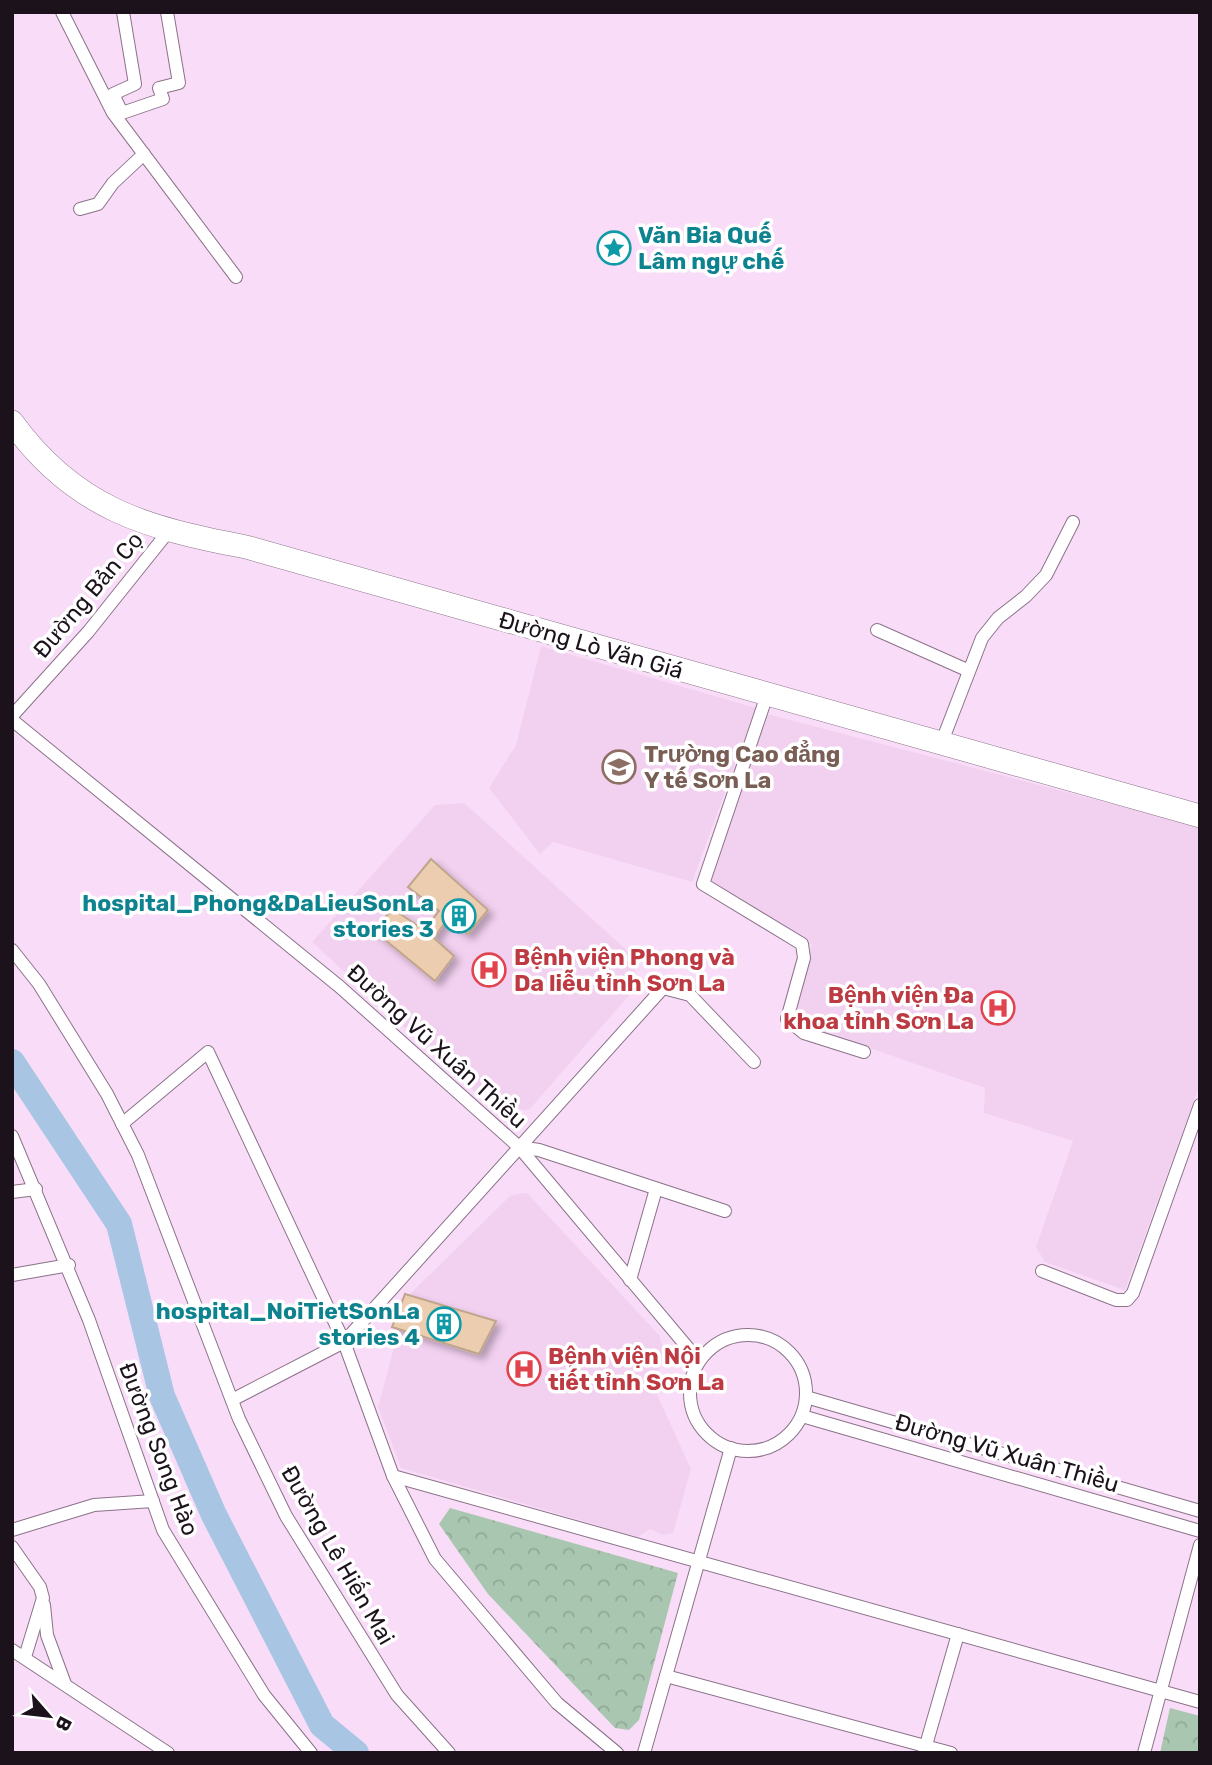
<svg xmlns="http://www.w3.org/2000/svg" width="1212" height="1765" viewBox="0 0 1212 1765" font-family="Rubik,sans-serif">
	<style>
		.built { fill: #f2d0f0 }
		.park { fill: url(#park-crowns) }
		.lines { fill: none; stroke-linecap: round; stroke-linejoin: round }
		.river { stroke: #a8c6e3; stroke-width: 26 }
		.building { fill: #edcdb0; stroke: #c0a58d; stroke-width: 2; filter: url(#shadow) }
		.street-casing { stroke: #8b7289; stroke-width: 14 }
		.highway-casing { stroke: #8b7289; stroke-width: 24 }
		.street { stroke: #fff; stroke-width: 12 }
		.highway { stroke: #fff; stroke-width: 23 }
		.labels { text-anchor: middle; stroke-width: 7; stroke-linejoin: round; paint-order: stroke }
		.culture-label { font-size: 23px; font-weight: bold; fill: #0d838f; stroke: #fff; text-anchor: end }
		.street-label { font-size: 23px; fill: #1c121c; stroke: #fff }
		.education-label { font-size: 23px; font-weight: bold; fill: #785e54; stroke: #fff; text-anchor: start }
		.health-label { font-size: 23px; font-weight: bold; fill: #be3a42; stroke: #fff; text-anchor: start }
	</style>
	<defs>
		<pattern id="park-crowns" width="20" height="18" patternUnits="userSpaceOnUse" patternTransform="scale(1.75)"><rect width="20" height="18" fill="#a9c6b0"/><path d="M2 6a3 3 0 1 1 6 0M12 15a3 3 0 1 1 6 0" fill="none" stroke="#91a997"/></pattern>
		<filter id="shadow"><feDropShadow dx="5" dy="5" stdDeviation="3.5" flood-color="#0004"/></filter>
	</defs>
	<rect width="100%" height="100%" fill="#f9ddf8"/>
	<g class="built">
		<path d="M 541,646 L 756,708 L 692,882 L 553,842 L 540,854 L 489,788 L 516,745 Z"/>
		<path d="M 767,714 L 1200,827 L 1200,1084 L 1125,1290 L 1045,1262 L 1036,1247 L 1073,1141 L 984,1113 L 985,1088 L 809,1027 L 796,1017 L 796,999 L 812,945 L 708,883 Z"/>
		<path d="M 464,803 L 632,955 L 638,985 L 529,1110 L 505,1109 L 477,1094 L 312,942 L 435,805 Z"/>
		<path d="M 527,1193 L 659,1335 L 664,1351 L 654,1388 L 691,1469 L 673,1533 L 663,1535 L 650,1529 L 638,1537 L 401,1468 L 378,1407 L 408,1296 L 511,1195 Z"/>
	</g>
	<g class="park">
		<path d="M 450,1508 L 678,1573 L 639,1720 L 629,1730 L 615,1728 L 488,1594 L 439,1524 Z"/>
		<path d="M 1170,1708 L 1200,1716 L 1200,1753 L 1160,1753 Z"/>
	</g>
	<g class="lines">
		<path class="river" d="M 12,1062 L 119,1224 L 162,1396 L 214,1515 L 322,1725 L 356,1753"/>
	</g>
	<g class="building">
		<path d="M 431,859 L 488,910 L 468,934 L 446,921 L 434,938 L 454,956 L 435,981 L 373,930 L 393,909 L 424,930 L 439,911 L 408,887 Z"/>
		<path d="M 405,1294 L 496,1321 L 479,1354 L 392,1327 Z"/>
	</g>
	<g class="lines">
		<defs>
			<g id="street">
				<path d="M 62,12 L 113,113 L 236,277"/>
				<path d="M 123,12 L 135,84 L 113,94 L 122,113 L 163,99 L 159,88 L 179,83 L 167,12"/>
				<path d="M 80,209 L 98,204 L 113,183 L 144,154"/>
				<path d="M 877,630 L 967,670"/>
				<path d="M 767,695 L 703,884 L 802,944 L 804,958 L 787,1019 L 804,1033 L 864,1052"/>
				<path d="M 12,716 L 88,632 L 168,532"/>
				<path d="M 12,720 L 340,987 L 519,1147 L 699,1361"/>
				<path d="M 941,744 L 982,638 L 998,618 L 1026,596 L 1046,575 L 1073,522"/>
				<path d="M 12,950 L 39,984 L 107,1094 L 138,1155 L 239,1419 L 286,1516 L 397,1695 L 449,1753"/>
				<path d="M 122,1124 L 208,1052 L 344,1342 L 393,1476 L 435,1559 L 557,1703 L 617,1753"/>
				<path d="M 12,1136 L 89,1320 L 163,1530 L 264,1695 L 311,1753"/>
				<path d="M 519,1147 L 539,1150 L 725,1211"/>
				<path d="M 12,1192 L 36,1189"/>
				<path d="M 1042,1271 L 1116,1300 L 1127,1300 L 1133,1293 L 1200,1105"/>
				<path d="M 12,1275 L 69,1265"/>
				<path d="M 630,1280 L 656,1189"/>
				<circle cx="748" cy="1393" r="58"/>
				<path d="M 806,1397 L 1200,1511"/>
				<path d="M 232,1400 L 344,1342 L 663,988 L 690,995 L 754,1062"/>
				<path d="M 802,1416 L 1200,1531"/>
				<path d="M 393,1476 L 1200,1702"/>
				<path d="M 12,1530 L 94,1505 L 153,1501"/>
				<path d="M 12,1547 L 40,1587 L 43,1598 L 25,1657"/>
				<path d="M 44,1605 L 47,1635 L 65,1684"/>
				<path d="M 12,1650 L 168,1753"/>
				<path d="M 666,1676 L 951,1753"/>
				<path d="M 924,1752 L 958,1634"/>
				<path d="M 644,1753 L 731,1448"/>
				<path d="M 1144,1753 L 1200,1545"/>
			</g>
			<path id="highway" d="M 12,422 C 75,509 146,528 246,547 L 1200,816"/>
		</defs>
		<use href="#street" class="street-casing"/>
		<use href="#highway" class="highway-casing"/>
		<use href="#street" class="street"/>
		<use href="#highway" class="highway"/>
	</g>
	<defs>
		<symbol id="sight-ring" viewBox="-11 -11 22 22"><circle r="9.5" fill="#fff" stroke="#0f9aa8" stroke-width="1.5"/><path d="M0-6L1.8-2.2L6-1.7L2.9 1.2L3.7 5.4L0 3.3L-3.7 5.4L-2.9 1.2L-6-1.7L-1.8-2.2Z" fill="#0f9aa8"/></symbol>
		<symbol id="university-ring" viewBox="-11 -11 22 22"><circle r="9.5" fill="#fff" stroke="#8d6e63" stroke-width="1.5"/><path d="M0-5L7-2L0 1L-7-2ZM-4 1L0 2.5L4 1V4Q0 6-4 4Z" fill="#8d6e63"/></symbol>
		<symbol id="building-ring" viewBox="-11 -11 22 22"><circle r="9.5" fill="#fff" stroke="#0f9aa8" stroke-width="1.5"/><path d="M-4-6H4V6H1V3H-1V6H-4ZM-2.5-4.3h1.7v1.8h-1.7ZM.8-4.3h1.7v1.8H.8ZM-2.5-1h1.7V.8h-1.7ZM.8-1h1.7V.8H.8Z" fill="#0f9aa8"/></symbol>
		<symbol id="hospital-ring" viewBox="-11 -11 22 22"><circle r="9.5" fill="#fff" stroke="#e0444e" stroke-width="1.5"/><path d="M-5-5h3v3.5h4V-5h3V5h-3V1.5h-4V5h-3Z" fill="#e0444e"/></symbol>
	</defs>
	<g fill-rule="evenodd">
		<use href="#sight-ring" x="595" y="229" width="38" height="38"/>
		<use href="#university-ring" x="600" y="748" width="38" height="38"/>
		<use href="#building-ring" x="440" y="897" width="38" height="38"/>
		<use href="#hospital-ring" x="470" y="951" width="38" height="38"/>
		<use href="#hospital-ring" x="979" y="989" width="38" height="38"/>
		<use href="#building-ring" x="425" y="1305" width="38" height="38"/>
		<use href="#hospital-ring" x="505" y="1350" width="38" height="38"/>
	</g>
	<g class="labels">
		<g class="culture-label">
			<text x="638" y="243" text-anchor="start">Văn Bia Quế<tspan x="638" dy="26">Lâm ngự chế</tspan></text>
			<text x="434" y="911">hospital_Phong&amp;DaLieuSonLa<tspan x="434" dy="26">stories 3</tspan></text>
			<text x="420" y="1319">hospital_NoiTietSonLa<tspan x="420" dy="26">stories 4</tspan></text>
		</g>
		<g class="street-label">
			<text transform="translate(88 595) rotate(-50)" y="8">Đường Bản Cọ</text>
			<text transform="translate(591 645) rotate(16)" y="8">Đường Lò Văn Giá</text>
			<text transform="translate(437 1046) rotate(42)" y="8">Đường Vũ Xuân Thiều</text>
			<text transform="translate(159 1449) rotate(69)" y="8">Đường Song Hào</text>
			<text transform="translate(1007 1453) rotate(16)" y="8">Đường Vũ Xuân Thiều</text>
			<text transform="translate(338 1555) rotate(60)" y="8">Đường Lê Hiến Mai</text>
		</g>
		<g class="education-label">
			<text x="644" y="762">Trường Cao đẳng<tspan x="644" dy="26">Y tế Sơn La</tspan></text>
		</g>
		<g class="health-label">
			<text x="514" y="965">Bệnh viện Phong và<tspan x="514" dy="26">Da liễu tỉnh Sơn La</tspan></text>
			<text x="974" y="1003" text-anchor="end">Bệnh viện Đa<tspan x="974" dy="26">khoa tỉnh Sơn La</tspan></text>
			<text x="548" y="1364">Bệnh viện Nội<tspan x="548" dy="26">tiết tỉnh Sơn La</tspan></text>
		</g>
	</g>
	<rect width="1212" height="1765" fill="none" stroke="#1c121c" stroke-width="28"/>
	<g transform="translate(49 1716) rotate(118)" stroke="#ffffff" stroke-width="5" paint-order="stroke">
	<path d="M0-5L12 26L0 18L-12 26Z" fill="#1c121c"/>
	<text y="-10" font-size="19" font-weight="bold" text-anchor="middle" fill="#1c121c">B</text>
	</g>
</svg>
